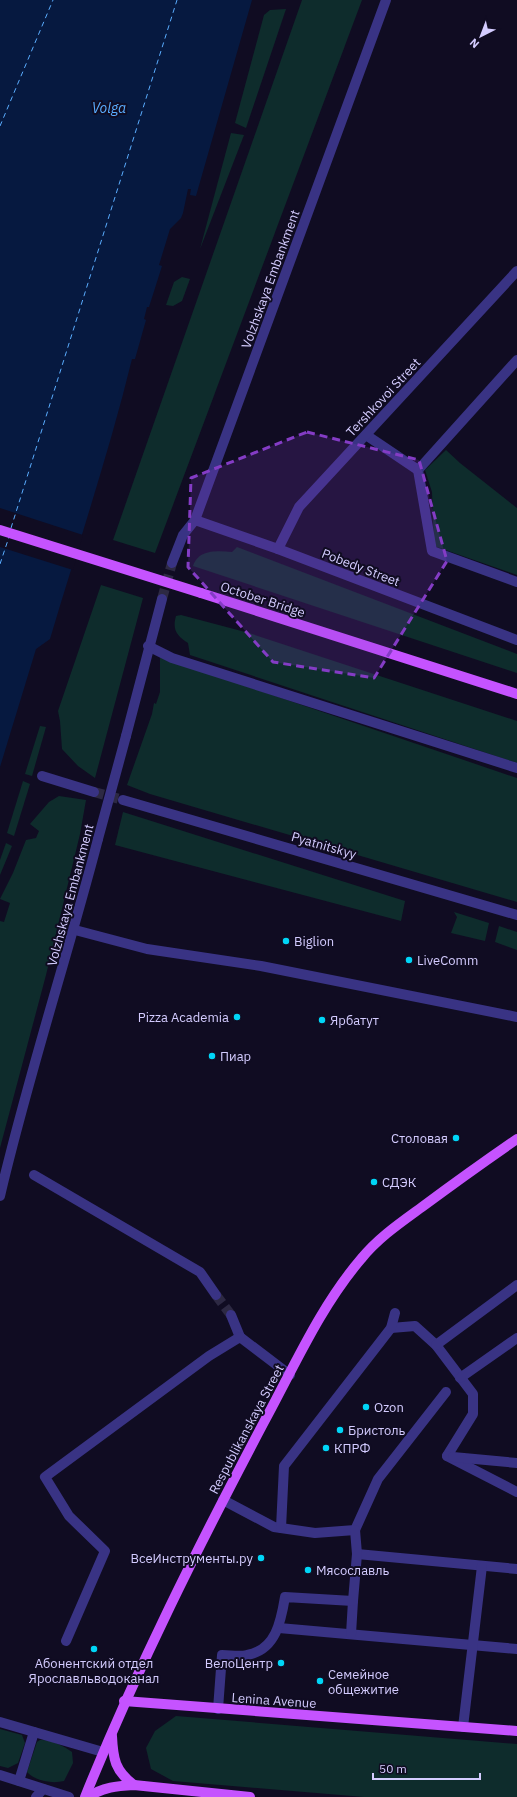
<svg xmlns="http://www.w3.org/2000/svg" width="517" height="1797" viewBox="0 0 517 1797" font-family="'IBM Plex Sans',sans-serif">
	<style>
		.green { fill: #0e2c2c }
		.water { fill: #061940 }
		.pier { fill: #100c22 }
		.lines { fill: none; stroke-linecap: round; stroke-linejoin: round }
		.ferry { stroke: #5aadff; stroke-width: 1; stroke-dasharray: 5 4; stroke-linecap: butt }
		.minor-tunnel { stroke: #2d2943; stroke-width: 10; stroke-dasharray: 10 5; stroke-linecap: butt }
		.minor { stroke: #393384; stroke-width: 10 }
		.major { stroke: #c553ff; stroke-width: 10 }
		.minor-bridge { stroke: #393384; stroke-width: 10 }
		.major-bridge { stroke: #c553ff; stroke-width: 10 }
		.marked { fill: #843cc5; fill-opacity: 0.2; stroke: #843cc5; stroke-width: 3; stroke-dasharray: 8 5; stroke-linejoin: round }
		.poi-dot { fill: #00d6f7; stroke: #100c22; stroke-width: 1.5 }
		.labels { text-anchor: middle; stroke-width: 4; stroke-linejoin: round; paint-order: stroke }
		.street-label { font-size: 13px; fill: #d4ccff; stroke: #100c22 }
		.poi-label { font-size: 13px; fill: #d4ccff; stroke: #100c22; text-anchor: start }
		.water-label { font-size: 14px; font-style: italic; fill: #5aadff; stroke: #100c22 }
	</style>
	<rect width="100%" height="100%" fill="#100c22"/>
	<g class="green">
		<path d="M 302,0 L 362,0 L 155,553 L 113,540 Z"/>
		<path d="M 286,9 L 246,128 L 235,123 L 264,15 L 270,10 Z"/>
		<path d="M 231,133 L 244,135 L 200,249 Z"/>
		<path d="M 182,277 L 190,279 L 182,301 L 173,306 L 166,305 L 174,282 Z"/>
		<path d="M 446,450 L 460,463 L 517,508 L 517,575 L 434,546 L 432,492 L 425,470 Z"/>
		<path d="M 237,547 L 517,654 L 517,673 L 193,566 C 199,549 217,551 232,552 Z"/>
		<path d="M 101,585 L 143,598 L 95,778 L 78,766 L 62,749 L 60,721 L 58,711 Z"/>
		<path d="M 181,615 L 249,633 L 517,721 L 517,763 L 190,655 L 188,643 C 177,636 172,630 176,616 Z"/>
		<path d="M 160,657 L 517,778 L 517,902 L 150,794 L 127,785 L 152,714 L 154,703 L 156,704 L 160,692 Z"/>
		<path d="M 40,726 L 46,727 L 32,776 L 25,774 Z"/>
		<path d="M 23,781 L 30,784 L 14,836 L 7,833 Z"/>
		<path d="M 59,796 L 86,800 L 80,834 L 46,975 L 0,1148 L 0,921 L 4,922 L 10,903 L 0,899 L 13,873 L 26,840 L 36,838 L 39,831 L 30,824 L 49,802 Z"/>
		<path d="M 123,812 L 405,901 L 401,921 L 115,845 Z"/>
		<path d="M 6,843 L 12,846 L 0,875 L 0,860 Z"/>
		<path d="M 454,912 L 489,923 L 485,941 L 451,933 L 457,917 Z"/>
		<path d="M 499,926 L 517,932 L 517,950 L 495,942 Z"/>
		<path d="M 176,1716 L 517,1744 L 517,1797 L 364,1797 L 173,1781 L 151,1769 L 146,1748 L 155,1731 Z"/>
		<path d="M 0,1729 L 22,1735 L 25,1743 L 18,1763 L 8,1768 L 0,1766 Z"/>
		<path d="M 40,1740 C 50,1739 64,1746 72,1752 L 73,1763 L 64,1781 C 52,1784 35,1781 27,1772 L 37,1742 Z"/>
	</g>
	<path class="water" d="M 0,0 L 252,0 L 196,196 L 190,195 L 191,189 L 188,189 L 183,213 L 181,218 L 170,229 L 159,265 L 162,266 L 149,307 L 147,307 L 144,319 L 146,320 L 135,359 L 132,359 C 109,453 78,545 50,639 L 36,649 L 0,767 Z"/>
	<path class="pier" d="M 0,508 L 83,535 L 73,570 L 0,547 Z"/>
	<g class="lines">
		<g class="ferry">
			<path d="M 0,126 L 53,0"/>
			<path d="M 11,528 L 177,0"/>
			<path d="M 0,564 L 9,537"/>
		</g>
		<g class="minor-tunnel">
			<path d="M 162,599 L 172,563"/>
			<path d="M 94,792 L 123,800"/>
			<path d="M 216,1295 L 231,1315"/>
		</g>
		<g class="minor">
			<path d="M 366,435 L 418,470 L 517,360"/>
			<path d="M 418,470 L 432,551 L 517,582"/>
			<path d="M 195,520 L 278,549 L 517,640"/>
			<path d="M 278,549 L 299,507 L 517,271"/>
			<path d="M 172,563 L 183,535 L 195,520 L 386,0"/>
			<path d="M 148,646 L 172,658 L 517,768"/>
			<path d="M 126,736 L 162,599"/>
			<path d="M 42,776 L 94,792"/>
			<path d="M 123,800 L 517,915"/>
			<path d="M 75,930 L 147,949 L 261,966 L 517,1017"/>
			<path d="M 34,1175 L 200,1272 L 216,1295"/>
			<path d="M 0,1196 C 28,1076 67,958 98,839"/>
			<path d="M 231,1315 L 240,1337"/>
			<path d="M 391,1328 L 415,1326 L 436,1345 L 473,1394 L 473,1414 L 447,1456"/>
			<path d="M 436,1345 L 517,1285"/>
			<path d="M 460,1378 L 517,1338"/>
			<path d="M 447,1456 L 517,1492"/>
			<path d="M 453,1457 L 517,1463"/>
			<path d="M 223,1500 L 274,1527 L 315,1533 L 355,1530 L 378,1479 L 446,1392"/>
			<path d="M 281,1528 L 284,1466 L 391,1328 L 395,1313"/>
			<path d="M 357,1554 L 517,1569"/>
			<path d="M 279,1628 L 517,1649"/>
			<path d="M 351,1634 L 353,1601"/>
			<path d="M 66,1641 L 105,1551 L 69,1516 L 45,1477 L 209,1356 L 240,1337 L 290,1375"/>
			<path d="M 218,1709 L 222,1655 C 230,1655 240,1657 247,1655 C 276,1650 281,1621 285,1597 L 353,1601 L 357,1554 L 355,1530"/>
			<path d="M 0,1722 L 103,1752"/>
			<path d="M 463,1727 L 482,1566"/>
			<path d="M 0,1775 L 69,1797"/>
			<path d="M 19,1781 L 34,1732"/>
			<path d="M 36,1797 L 43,1789"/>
		</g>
		<g class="major">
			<path d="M 201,593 L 517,694"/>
			<path d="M 124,1701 L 517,1731"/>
			<path d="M 112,1736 C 113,1759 115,1771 134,1785"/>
			<path d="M 85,1797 C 137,1668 199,1545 264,1422 C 294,1367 320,1307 361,1259 C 378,1238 400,1223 422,1207 C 453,1184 485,1161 517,1139"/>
			<path d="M 89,1797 C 102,1787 118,1786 134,1785 L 250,1797"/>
		</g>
		<path class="minor-bridge" d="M 98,839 L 126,736"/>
		<path class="major-bridge" d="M 0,530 L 201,593"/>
	</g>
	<path class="marked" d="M 307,432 L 419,460 L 447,561 L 374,678 L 273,662 L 188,567 L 191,478 Z"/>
	<g class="poi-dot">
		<circle cx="286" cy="941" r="4"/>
		<circle cx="409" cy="960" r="4"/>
		<circle cx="237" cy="1017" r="4"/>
		<circle cx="322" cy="1020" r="4"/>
		<circle cx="212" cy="1056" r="4"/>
		<circle cx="456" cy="1138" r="4"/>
		<circle cx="374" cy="1182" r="4"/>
		<circle cx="366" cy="1407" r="4"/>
		<circle cx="340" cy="1430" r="4"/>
		<circle cx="326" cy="1448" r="4"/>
		<circle cx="261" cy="1558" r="4"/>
		<circle cx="308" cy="1570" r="4"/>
		<circle cx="94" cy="1649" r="4"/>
		<circle cx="281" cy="1663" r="4"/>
		<circle cx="320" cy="1681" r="4"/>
	</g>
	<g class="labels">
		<g class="street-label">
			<text transform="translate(270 279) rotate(-70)" y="5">Volzhskaya Embankment</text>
			<text transform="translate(383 397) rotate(-47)" y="5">Tershkovoi Street</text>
			<text transform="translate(361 567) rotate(21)" y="5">Pobedy Street</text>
			<text transform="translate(263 599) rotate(18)" y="5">October Bridge</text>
			<text transform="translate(324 845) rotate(16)" y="5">Pyatnitskyy</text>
			<text transform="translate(70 895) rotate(-75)" y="5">Volzhskaya Embankment</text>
			<text transform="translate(246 1429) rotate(-62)" y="5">Respublikanskaya Street</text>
			<text transform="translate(274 1700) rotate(4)" y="5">Lenina Avenue</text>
		</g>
		<g class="poi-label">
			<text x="294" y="946">Biglion</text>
			<text x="417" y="965">LiveComm</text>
			<text x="229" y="1022" text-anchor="end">Pizza Academia</text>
			<text x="330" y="1025">Ярбатут</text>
			<text x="220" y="1061">Пиар</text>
			<text x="448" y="1143" text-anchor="end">Столовая</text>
			<text x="382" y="1187">СДЭК</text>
			<text x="374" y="1412">Ozon</text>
			<text x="348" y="1435">Бристоль</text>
			<text x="334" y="1453">КПРФ</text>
			<text x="253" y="1563" text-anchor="end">ВсеИнструменты.ру</text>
			<text x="316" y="1575">Мясославль</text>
			<text x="94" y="1668" text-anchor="middle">Абонентский отдел<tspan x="94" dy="15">Ярославльводоканал</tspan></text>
			<text x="273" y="1668" text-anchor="end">ВелоЦентр</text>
			<text x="328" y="1679">Семейное<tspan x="328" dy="15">общежитие</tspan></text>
		</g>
		<g class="water-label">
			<text x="109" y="113">Volga</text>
		</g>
	</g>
	<g transform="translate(481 36) rotate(222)" stroke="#100c22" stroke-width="3" paint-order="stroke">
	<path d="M0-3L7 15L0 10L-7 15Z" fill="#d4ccff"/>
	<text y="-6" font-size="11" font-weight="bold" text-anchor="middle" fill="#d4ccff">N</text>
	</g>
	<path d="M373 1773v6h107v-6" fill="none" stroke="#d4ccff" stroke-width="2"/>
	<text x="379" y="1773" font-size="12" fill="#d4ccff" stroke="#100c22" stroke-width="3" paint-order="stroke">50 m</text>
</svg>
